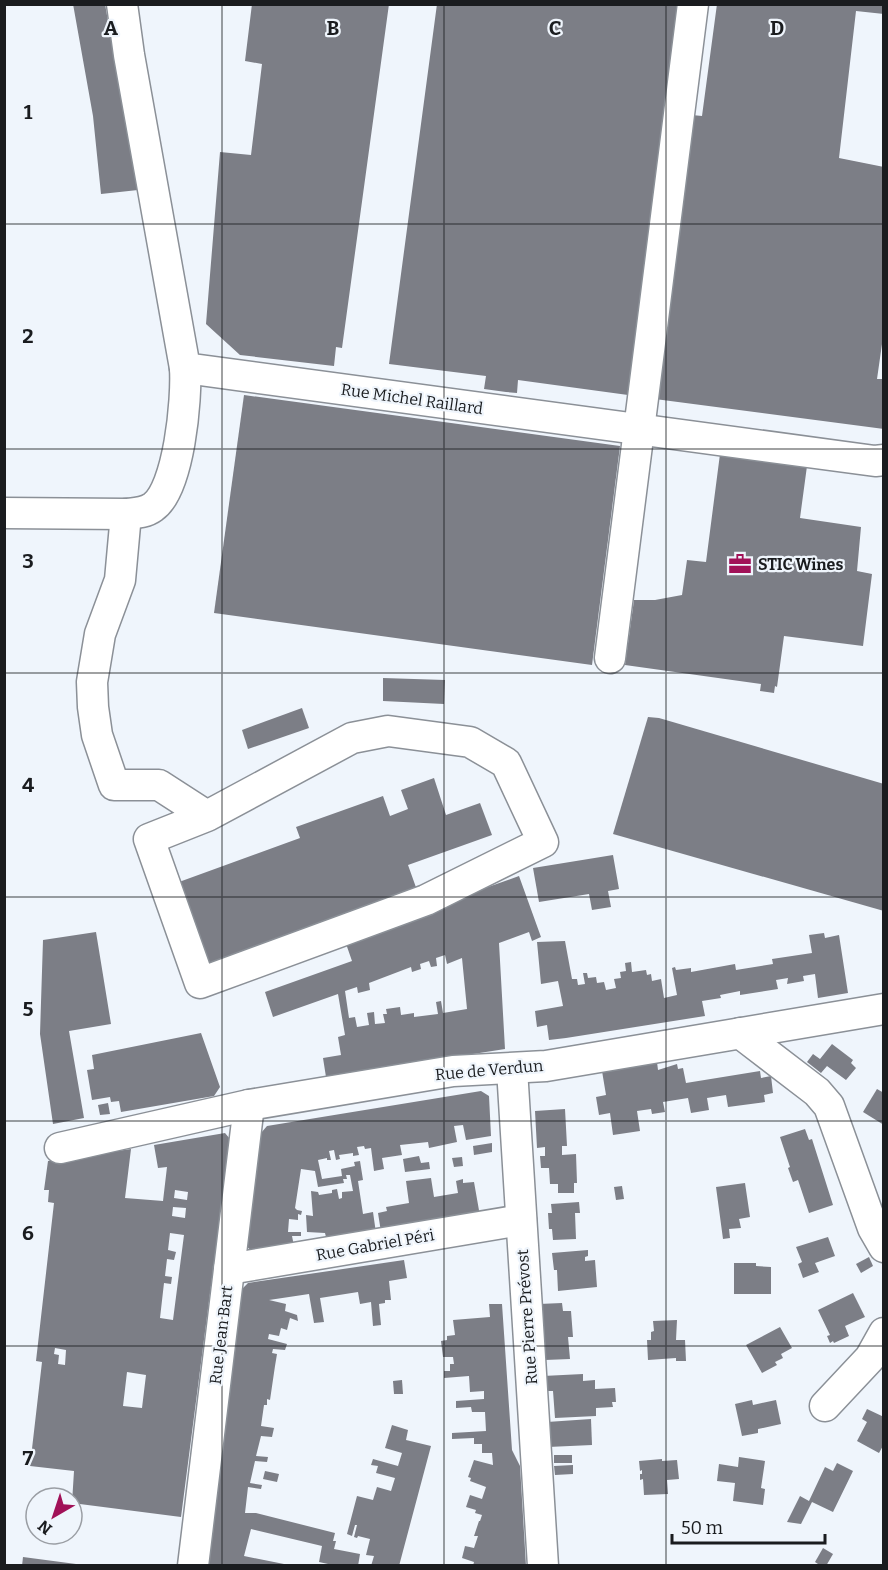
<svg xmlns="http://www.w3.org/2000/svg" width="888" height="1570" font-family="Bitter,serif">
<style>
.building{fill:#7c7e86;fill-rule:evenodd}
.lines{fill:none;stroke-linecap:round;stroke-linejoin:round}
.minor-casing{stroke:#8b9097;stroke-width:33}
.minor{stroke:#fff;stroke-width:30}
.grid{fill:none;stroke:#1a1c1f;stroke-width:1.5;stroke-opacity:0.55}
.labels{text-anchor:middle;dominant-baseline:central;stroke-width:4.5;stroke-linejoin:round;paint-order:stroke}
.street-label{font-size:16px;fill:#1a1c1f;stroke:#eff5fc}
.poi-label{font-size:16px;font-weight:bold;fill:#1a1c1f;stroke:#eff5fc;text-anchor:start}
.grid-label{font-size:20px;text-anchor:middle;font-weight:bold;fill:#1a1c1f;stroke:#eff5fc;stroke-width:4.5;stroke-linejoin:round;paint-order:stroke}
</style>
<rect width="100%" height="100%" fill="#eff5fc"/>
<g class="building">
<path d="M73 4H105L138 190 101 194 93 116Z"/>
<path d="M252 4H389L342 348 336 347 334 366 240 355 206 324 220 152 251 155 262 64 245 61Z"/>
<path d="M437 4H679L628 395 518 380 517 393 506 392 484 389 486 376 389 364Z"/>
<path d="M717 4H884V14L856 11 839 158 884 167V330L877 379H884V429L655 399 692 115 702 116Z"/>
<path d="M244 395 620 446 592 665 214 613Z"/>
<path d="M720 454 807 466 800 518 861 527 857 571 872 574 863 646 784 636 777 687 775 686 774 693 760 691 761 684 625 665 634 600H655L682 595 687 560 706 562Z"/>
<path d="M383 678 445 680 444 704 383 701Z"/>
<path d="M302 708 309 728 248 749 242 730Z"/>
<path d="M648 717 659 718 884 784V911L613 834Z"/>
<path d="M434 778 446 815 480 803 492 835 408 865 418 893 208 967 179 882 300 838 296 827 383 796 390 816 408 809 401 790Z"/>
<path d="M613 855 619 889 608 891 611 907 592 910 589 894 539 902 533 868Z"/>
<path d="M519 876 541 937 532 941 529 932 499 943 505 1049 326 1077 323 1058 341 1055 338 1037 345 1035 338 994 273 1017 265 992 352 961 344 938ZM445 955 447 964 462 958 467 1009 443 1013 441 1001 436 1002 438 1014 414 1017V1013L401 1015 400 1007 386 1009 387 1014H383L385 1023 375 1024 374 1012 367 1013 369 1025 357 1027 355 1017 349 1018 345 991 357 987 358 993 370 990 369 983 411 967 412 972 421 969 420 964 429 961 431 967 437 966 436 958Z"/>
<path d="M96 932 111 1024 69 1031 84 1118 53 1124 40 1034 43 940Z"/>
<path d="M824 933 825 938 839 935 848 993 818 998 815 974 803 976 804 981 787 984 788 978 776 980 778 989 740 995V991L720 995 721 998 702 1001 705 1016 566 1038 549 1040 547 1025 537 1027 535 1011 563 1006 558 981 541 984 537 942 565 941 572 979H577L578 985 585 984 583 973H587L588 978 596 977 597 983 604 982 606 990 616 988 614 979 621 978 620 972 626 971 625 963 631 962 632 972 646 970 647 975 651 974 652 981 661 979 664 998 677 995 672 968 675 967 676 970 691 968V972L735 964 736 970 773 964 772 959 812 953 809 935Z"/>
<path d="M201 1033 220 1087 214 1096 121 1112 119 1101 111 1102 110 1097 92 1100 87 1070 94 1069 92 1055Z"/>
<path d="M832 1044 853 1060 851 1063 856 1068 846 1080 827 1066 821 1073 807 1062 813 1054 820 1059Z"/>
<path d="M657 1062 658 1070 677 1064 678 1069 683 1068 686 1083 760 1071 761 1078 771 1076 773 1093 764 1095 765 1102 728 1107 726 1095 707 1098 709 1110 691 1113 688 1098 663 1102 665 1112 652 1114 651 1109 637 1111 640 1131 613 1135 610 1113 599 1115 596 1097 606 1095 602 1071Z"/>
<path d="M877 1089 884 1093V1125L863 1112Z"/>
<path d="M481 1091 489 1096 491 1136 466 1140 463 1125 454 1126 457 1142 429 1148 428 1142 400 1145 402 1155 382 1158 384 1169 374 1171 371 1148 365 1149 364 1146 357 1147 359 1155 353 1156V1153L339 1155 340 1159 336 1160 334 1150 329 1151 331 1160H327V1158L318 1160 322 1179 342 1176 341 1169 355 1166 354 1162 360 1161 363 1180 358 1181 363 1214 373 1212 376 1233 327 1241 325 1233 307 1232 306 1215 313 1216 311 1191 318 1192 319 1195 332 1193V1190L337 1189 339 1199 342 1198V1192L353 1191 350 1175H346L347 1179H343L344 1183 318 1187 315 1171 301 1169 295 1208 297 1210 302 1211 301 1215 298 1214V1220L289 1219 288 1232H301V1236H292L294 1246 254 1253 246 1246 261 1133 267 1126Z"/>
<path d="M108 1103 110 1114 100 1115 98 1105Z"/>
<path d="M565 1109 567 1146H562V1155L576 1154 577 1183H574V1193H558V1184H550L549 1168H541L540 1156H545V1147L537 1148 535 1111Z"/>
<path d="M805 1129 809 1140 812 1139 833 1205 809 1213 798 1180 793 1182 788 1168 790 1167 780 1137Z"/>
<path d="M225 1133 230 1139 181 1517 72 1503 74 1471 30 1466 42 1362 36 1361 54 1203 48 1202 49 1190H44L48 1161 131 1149 125 1198 163 1201 167 1167 158 1168 154 1145ZM175 1190 188 1192 187 1200 174 1198ZM173 1207 186 1208 185 1218 172 1216ZM170 1233 184 1235 173 1320 160 1318 164 1283 171 1284 172 1277 165 1276 167 1259 174 1260 176 1252 168 1250ZM55 1348 66 1350 65 1365 58 1364 59 1355 54 1354ZM127 1372 146 1375 142 1408 123 1406Z"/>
<path d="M492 1143V1152L474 1155 473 1146Z"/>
<path d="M419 1156 421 1163 429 1162 430 1169 405 1172 403 1159Z"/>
<path d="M462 1157 463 1166 454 1167 452 1158Z"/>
<path d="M431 1178 434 1197 458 1193 456 1181 463 1179V1183L474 1182 480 1216 381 1232 378 1213 387 1211 386 1207 409 1203 406 1181Z"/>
<path d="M745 1183 750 1217 739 1219 741 1228 729 1229 730 1238 723 1239 716 1187Z"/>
<path d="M622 1186 624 1199 616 1200 614 1187Z"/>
<path d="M579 1202 580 1213H575L576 1239 553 1240 552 1229H549L548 1213H552L551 1204Z"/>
<path d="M828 1237 835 1256 815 1263 819 1272 803 1278 798 1264 802 1262 796 1247Z"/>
<path d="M588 1250V1256L585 1257V1261L595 1260 597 1287 558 1291 557 1270H554L552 1253Z"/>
<path d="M869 1257 873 1266 861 1273 856 1264Z"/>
<path d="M404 1260 407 1278 389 1281 391 1300H385V1303L379 1304 381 1325 373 1326 371 1302 360 1304 358 1292 320 1298 324 1322 314 1323 309 1294 269 1300 286 1304 285 1311 297 1315 298 1321 290 1318 287 1330 281 1328 279 1336 269 1334 268 1339 287 1344 285 1350 273 1349 272 1353 277 1354 275 1366 270 1400 267 1399V1405H264L261 1426 274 1428 272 1437 261 1436 256 1456 268 1457 267 1462 255 1461 250 1483 262 1485 261 1489 248 1487 245 1513H256L335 1533 333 1541H336L334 1549 360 1554 358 1566H337L319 1562 322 1546 251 1529 244 1556 294 1566H205L241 1290 248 1283Z"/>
<path d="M734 1263H756V1266L771 1267V1294H734Z"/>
<path d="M853 1293 865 1317 845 1326 849 1336 834 1343 833 1341 830 1343 827 1336 830 1335 818 1310Z"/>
<path d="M562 1303 563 1311H571L573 1337H568L570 1359 545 1360 539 1304Z"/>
<path d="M489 1304H502L512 1450 520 1466 526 1566H473L474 1562 462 1558 465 1546 474 1548 478 1536H474L479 1521H480L482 1515 475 1513 476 1510 466 1507 470 1495 482 1499 486 1487 470 1481 471 1478 468 1477 474 1460 493 1465 492 1453H482V1444H474V1438L452 1439V1433L486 1431 485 1412H472L471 1407 456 1408V1401L484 1399V1391L470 1392 469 1376 444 1378V1371H450V1364H454L453 1357H443L441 1341 447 1340V1336L455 1335 453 1320 490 1317Z"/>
<path d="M677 1320 676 1340H685L686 1361H676V1358L648 1360 647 1340H651V1332L654 1331 653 1321Z"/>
<path d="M780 1327 792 1348 781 1354 783 1358 775 1362 777 1365 762 1373 746 1345Z"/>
<path d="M583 1374V1381L595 1380V1389L615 1388 616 1402H612L613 1407 596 1408V1416L555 1418 553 1391H545L543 1376Z"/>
<path d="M402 1380 403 1394H394L393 1381Z"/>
<path d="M752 1400 753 1405 776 1400 781 1424 758 1429V1433L742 1436 735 1404Z"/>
<path d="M867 1409 884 1417V1444L879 1453 857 1441 867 1422 862 1419Z"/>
<path d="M591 1419 592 1445 548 1447 547 1422Z"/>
<path d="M392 1425 408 1430 406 1440 431 1446 399 1566H371L374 1556 366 1555 370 1539 358 1536 357 1538 354 1537 357 1525H355L352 1536 347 1534 357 1496 373 1500 377 1487 391 1491 395 1478 376 1473 378 1466 371 1465 373 1459 398 1466 402 1453 385 1448Z"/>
<rect x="554" y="1455" width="18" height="8"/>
<path d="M739 1457 765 1461 761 1488 765 1489 763 1505 733 1501 735 1483 717 1481 719 1464 738 1467Z"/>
<path d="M662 1459V1461L677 1460 679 1479 667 1480 668 1494 644 1495 643 1479 640 1480V1474H642V1470L640 1471 639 1461Z"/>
<path d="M837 1463 853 1471 833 1512 812 1502 801 1524 787 1522 800 1496 809 1501 825 1467 833 1471Z"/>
<path d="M573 1465V1474L555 1475 554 1466Z"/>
<path d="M265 1471 279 1474 277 1482 263 1479Z"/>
<path d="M823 1548 833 1554 826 1566H821L815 1562Z"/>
<path d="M23 1557 76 1564V1566H22Z"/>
</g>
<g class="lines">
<g class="minor-casing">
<g id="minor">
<path d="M122 4 129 55 185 368 875 461 884 460"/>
<path d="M4 513 126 514C135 513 145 513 153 507 179 489 187 399 185 368"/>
<path d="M126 514 120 580 100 634 92 682 93 707 97 735 114 785H159L207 816 352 738 388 731 470 742 506 763 543 842 426 900 200 983 149 839 207 816"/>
<path d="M610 658 693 4"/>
<path d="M740 1033 817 1092 829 1106 873 1228 884 1247"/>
<path d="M512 1069 543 1566"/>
<path d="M60 1148 249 1105 453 1071 546 1066 884 1009"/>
<path d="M229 1269 521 1220"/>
<path d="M825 1406 870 1358 884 1333"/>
<path d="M193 1566 249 1105"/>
</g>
</g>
<use href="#minor" class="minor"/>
</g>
<path class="grid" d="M222 4V1566M444 4V1566M666 4V1566M4 224H884M4 449H884M4 673H884M4 897H884M4 1121H884M4 1346H884"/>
<defs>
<g id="office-bare" transform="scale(1.8)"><path d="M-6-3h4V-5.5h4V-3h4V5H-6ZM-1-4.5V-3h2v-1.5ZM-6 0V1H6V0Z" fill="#a11158" stroke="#eff5fc" stroke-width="2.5" paint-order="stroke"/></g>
</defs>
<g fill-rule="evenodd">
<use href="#office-bare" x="740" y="564"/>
</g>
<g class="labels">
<g class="street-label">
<text transform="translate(412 399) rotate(8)">Rue Michel Raillard</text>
<text transform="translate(489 1070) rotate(-5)">Rue de Verdun</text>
<text transform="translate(375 1245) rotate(-10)">Rue Gabriel Péri</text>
<text transform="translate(527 1317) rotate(-94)">Rue Pierre Prévost</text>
<text transform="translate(221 1335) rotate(-83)">Rue Jean Bart</text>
</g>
<g class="poi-label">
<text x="758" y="564">STIC Wines</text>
</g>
</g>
<g class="grid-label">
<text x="111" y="35">A</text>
<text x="333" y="35">B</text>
<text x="555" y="35">C</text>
<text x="777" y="35">D</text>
<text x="28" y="119">1</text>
<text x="28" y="343">2</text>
<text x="28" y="568">3</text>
<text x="28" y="792">4</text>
<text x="28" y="1016">5</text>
<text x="28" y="1240">6</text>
<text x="28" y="1465">7</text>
</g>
<rect width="888" height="1570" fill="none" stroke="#1a1c1f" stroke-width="12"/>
<g transform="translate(54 1516) rotate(219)"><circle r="28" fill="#eff5fc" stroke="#9a9ea4" stroke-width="1.5"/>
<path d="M0-4.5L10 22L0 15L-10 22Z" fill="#a11158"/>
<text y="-9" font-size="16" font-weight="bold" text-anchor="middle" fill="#1a1c1f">N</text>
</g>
<path d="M672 1534v9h153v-9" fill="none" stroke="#1a1c1f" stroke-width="3"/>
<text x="681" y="1534" font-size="18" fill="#1a1c1f" stroke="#eff5fc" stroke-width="4.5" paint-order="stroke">50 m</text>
</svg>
